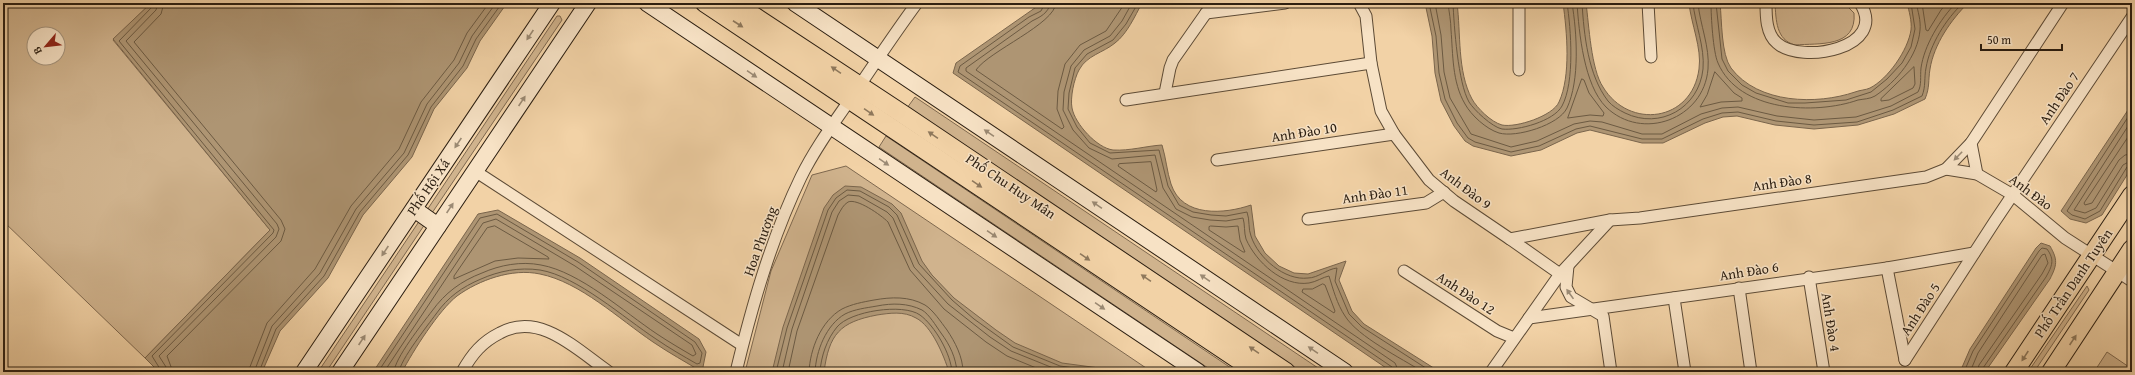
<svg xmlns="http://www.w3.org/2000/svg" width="2135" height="375" font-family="'Gentium Book Plus',serif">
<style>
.green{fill:#d0b38d;stroke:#7e684f;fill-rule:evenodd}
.water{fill:#ae9573;stroke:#7a654c}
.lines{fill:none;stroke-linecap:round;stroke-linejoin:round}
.shore{stroke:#6c5a42;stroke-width:1}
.minor-casing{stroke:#5d4b36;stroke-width:13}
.secondary-casing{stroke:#2b1e11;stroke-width:18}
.primary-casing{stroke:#2b1e11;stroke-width:20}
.minor{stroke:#f7e2c5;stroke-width:11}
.secondary{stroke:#f7e2c5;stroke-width:16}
.primary{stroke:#f2d2a6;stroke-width:18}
.oneway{fill:#8e785c}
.oneway2{fill:#9b8a74}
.labels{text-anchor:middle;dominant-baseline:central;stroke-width:3;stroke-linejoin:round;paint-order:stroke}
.street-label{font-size:14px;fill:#2b1e11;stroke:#f7e2c5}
</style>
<rect width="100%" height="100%" fill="#f2d2a6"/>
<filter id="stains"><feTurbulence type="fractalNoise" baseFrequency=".005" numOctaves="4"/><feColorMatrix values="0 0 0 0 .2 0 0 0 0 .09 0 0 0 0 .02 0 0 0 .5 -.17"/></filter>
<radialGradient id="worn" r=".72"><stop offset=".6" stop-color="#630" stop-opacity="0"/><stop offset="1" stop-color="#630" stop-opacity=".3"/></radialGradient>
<g class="green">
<path d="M3 3H151L113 40 270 230 145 358 3 221ZM34 34H58V58H34Z"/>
<path d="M1775 3H1844L1854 13C1857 48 1819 43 1795 45 1776 40 1776 20 1775 3Z"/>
<path d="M557 16H560L562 20 432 213 427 210Z"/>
<path d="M915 97 1324 372H1301L907 108Z"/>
<path d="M886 136 1237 372H1214L879 147Z"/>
<path d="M846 166 1152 372H745L771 271 812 175Z"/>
<path d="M420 220 425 224 326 372H318Z"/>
<path d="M2087 286 2089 290 2034 372H2028Z"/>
<path d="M2107 352 2132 369 2131 372H2094Z"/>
</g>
<g class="water">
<path d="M151 3H507L480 41 467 68 434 109 412 157 363 215 328 278 280 331 262 372H159L145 358 270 230 113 39Z"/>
<path d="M1042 3H1142C1135 16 1127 34 1115 43 1103 53 1087 55 1079 70 1074 79 1070 98 1072 108 1075 124 1097 148 1113 150 1130 151 1146 146 1162 145 1166 158 1167 172 1171 184 1182 218 1225 214 1251 205L1255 236 1265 253 1279 266 1294 273 1308 274 1346 261 1339 280 1352 311 1364 324 1440 372H1392L953 73 956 63Z"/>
<path d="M1425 3H1457C1461 33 1457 71 1472 99 1477 108 1491 122 1502 125 1516 128 1553 116 1559 102 1571 76 1567 32 1563 3H1586C1589 25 1591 69 1603 87 1629 130 1692 122 1699 69 1702 48 1691 24 1689 3H1720C1722 21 1721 54 1731 68 1758 104 1817 105 1855 92 1860 90 1866 90 1870 88 1888 79 1908 50 1911 30 1912 21 1909 11 1907 3H1968C1951 20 1934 44 1930 69 1928 81 1930 87 1925 99L1894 114 1858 125 1814 129 1775 125 1737 116 1723 117 1705 123 1663 143H1642L1590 130 1577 133 1541 150 1511 156 1473 146 1465 141 1454 126 1441 101 1435 73 1432 36Z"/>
<path d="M2132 104V167L2102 215 2086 223 2070 219 2061 211Z"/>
<path d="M845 186 861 187 892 204 901 213 922 261 932 275 954 298 996 330 1015 343 1062 363 1129 372H949C944 356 932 326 916 318 904 311 890 313 877 315 840 322 829 334 824 372H772L783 327 824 208 833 195Z"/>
<path d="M498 210 580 258 699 339 706 352 702 372C686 362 669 353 653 342 619 319 580 282 540 274 512 268 479 280 457 296 439 310 413 351 402 372H373L478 214Z"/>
<path d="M2041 243 2050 246C2058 260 2057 265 2050 279L1985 372H1960L1970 349 2036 248Z"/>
</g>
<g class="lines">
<g class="shore">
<path d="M153 3 152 7 119 41 274 230 273 233 152 356 162 372"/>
<path d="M158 3 156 10 126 41 277 224 279 229 276 237 159 356 166 367 167 372"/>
<path d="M164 3 161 14 134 42 281 220 285 229 281 241 167 356 173 372"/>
<path d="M1045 3 1041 11 1029 17 960 66 958 72 1392 367 1394 372"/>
<path d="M1050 3C1049 13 1040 17 1032 21L966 68V71L1395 363 1399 372"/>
<path d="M1056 3C1055 24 989 51 976 70L1062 129 1064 127 1057 109 1058 91 1065 64 1080 45 1106 31 1125 3"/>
<path d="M1132 3 1122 21 1110 36 1084 50 1071 66 1064 92 1063 110 1073 130 1089 148 1112 159 1155 155 1163 188 1176 209 1192 217 1210 220 1226 221 1243 218C1245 224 1244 233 1246 239 1256 262 1283 287 1309 283 1316 282 1323 277 1329 276 1333 289 1337 304 1345 316 1358 337 1401 358 1423 372"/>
<path d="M1138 3 1126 24 1113 40 1087 54 1075 68 1069 93 1068 109 1077 127 1090 143 1110 153 1159 150 1168 186 1179 205 1193 212 1211 215 1226 216 1247 212C1250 220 1248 229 1251 236 1258 258 1285 281 1308 278 1318 278 1327 269 1337 268L1335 281 1349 314 1362 327 1432 372"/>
<path d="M1429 3 1436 36 1439 73 1445 99 1457 123 1468 138 1475 142 1511 152 1539 146 1576 129 1590 126 1642 139H1662L1703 119 1722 113 1738 112 1776 121 1814 125 1857 122 1893 110 1922 96C1926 86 1924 78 1926 68 1930 44 1946 19 1963 3"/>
<path d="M1435 3 1441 35 1444 72 1450 98 1471 134 1511 147 1537 141 1574 124 1590 121 1602 122 1642 134H1662L1701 114 1722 108 1738 107 1777 116 1814 120 1856 117 1891 106 1918 92C1922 84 1920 77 1921 68 1924 46 1940 19 1956 3"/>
<path d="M1448 3C1449 12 1451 21 1451 30 1453 54 1452 82 1465 104 1471 115 1486 129 1499 133 1516 138 1559 125 1567 108 1580 80 1577 33 1572 3"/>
<path d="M1453 3C1454 26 1458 83 1469 102 1474 110 1492 127 1502 129 1518 131 1554 121 1562 106 1575 82 1571 29 1567 3"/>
<path d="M1577 3C1579 33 1584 85 1606 107 1642 142 1704 119 1708 69 1710 47 1700 25 1698 3"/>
<path d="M1582 3C1584 35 1588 75 1608 101 1612 106 1619 110 1625 113 1660 130 1699 108 1703 69 1705 47 1695 24 1693 3"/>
<path d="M1711 3C1711 16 1713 52 1718 63 1739 112 1815 115 1858 100 1863 99 1870 99 1875 96 1896 82 1918 56 1920 30 1921 21 1918 11 1916 3"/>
<path d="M1716 3 1722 59 1728 71 1742 85 1756 93 1788 103H1805L1846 100 1871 92 1887 79 1902 63 1911 47 1915 29 1911 3"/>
<path d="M1922 3 1926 30 1928 31 1941 10 1947 3"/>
<path d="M1914 67 1915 84 1913 88 1889 100 1881 101V99Z"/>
<path d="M1715 72 1734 93 1742 98V101L1721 102 1700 107 1707 95Z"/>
<path d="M1582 79 1584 80 1589 93 1604 113 1603 116 1590 115 1568 118Z"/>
<path d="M2132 111 2067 211 2072 215 2085 219 2100 211 2127 167 2132 165"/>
<path d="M2132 120 2074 210 2085 213 2096 208 2123 165 2132 160"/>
<path d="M2132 131 2084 203 2085 205 2092 203 2119 160 2125 155 2132 154"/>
<path d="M1151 162 1157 190 1156 192 1118 166 1119 164Z"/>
<path d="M495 226 548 257 549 259 518 258 495 261 454 279V276L487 228Z"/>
<path d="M1211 226 1226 227 1238 226 1240 240 1245 252H1243L1209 230V227Z"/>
<path d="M1323 284 1325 285 1335 311 1334 313 1302 292 1303 289H1312Z"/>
<path d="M248 372 267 323 315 269 351 206 399 149 421 102 454 60 467 33 489 3"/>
<path d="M254 372 272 326 320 273 356 209 404 153 427 104 459 63 472 36 496 3"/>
<path d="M259 372 276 329 324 276 360 212 408 155 431 107 463 66 476 39 502 3"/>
<path d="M378 372 480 218 497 214 578 262 695 342 702 353 700 363 697 364C683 356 669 348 656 339 624 318 577 276 540 270 519 267 499 271 481 279 462 287 448 297 436 314 428 325 400 360 399 372"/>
<path d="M384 372 483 223 496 219 575 266 692 345 696 354 693 356C681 349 669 342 657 334 624 312 580 272 541 265 521 261 500 265 482 273 461 281 445 293 432 311 423 323 394 359 394 372"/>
<path d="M776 372 787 328 828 210 836 198 847 190 860 191 889 207 897 215 919 264 952 300 974 319 1013 347 1060 366 1103 372"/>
<path d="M782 372 792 329 832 212 839 201 848 195 859 196 887 212 893 218 914 267 948 304 990 337 1011 351 1063 372"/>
<path d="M788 372 797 331 838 215C841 210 843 205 848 202 857 198 881 215 888 222L910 270 944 309 986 342 1007 356 1046 372"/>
<path d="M809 372C810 349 821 321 842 309 852 304 863 302 874 300 891 297 909 296 925 305 933 310 941 322 947 330 955 342 963 357 963 372"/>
<path d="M815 372C816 351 826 325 845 314 855 309 866 308 877 306 892 303 908 303 922 310 929 314 936 326 941 333 950 345 956 358 957 372"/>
<path d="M820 372C821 356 827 339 837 327 850 311 903 303 920 315 935 326 951 354 952 372"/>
<path d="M1964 372 1973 351 2039 251 2042 248 2047 249C2055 260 2052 266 2046 277L1983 368 1982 372"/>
<path d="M1970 372 1978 353 2042 255 2045 254 2048 263 2042 274 1979 365 1977 372"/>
</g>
<g class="minor-casing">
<g id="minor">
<path d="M1359 3 1366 16 1371 63 1381 111 1394 134 1429 180 1454 201 1510 239 1610 220 1640 218 1926 177 1946 169 1971 143 2063 3"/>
<path d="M1519 3V70"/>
<path d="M1648 3 1651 57"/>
<path d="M1766 3C1766 16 1766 34 1777 43 1801 65 1889 48 1860 3"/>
<path d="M1206 13 1285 3"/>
<path d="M1165 93 1170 68 1173 60 1206 13 1215 3"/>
<path d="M1126 100 1371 63"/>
<path d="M1971 143 1977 174"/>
<path d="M1217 160 1394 134"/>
<path d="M1946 169 1977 174 2013 195 2065 238 2132 281"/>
<path d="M475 171 742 345"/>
<path d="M1308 219 1426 203 1444 192"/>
<path d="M1510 239 1560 274"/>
<path d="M1568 266 1566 287 1571 297 1603 316 1611 372"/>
<path d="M1887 268 1905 360"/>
<path d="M1404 271 1497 331 1514 338"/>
<path d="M1809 277 1824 372"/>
<path d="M1739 288 1751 372"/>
<path d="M1674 298 1685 372"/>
<path d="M1529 318 1887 268 1974 253"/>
<path d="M1905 360 1995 221 2132 17"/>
<path d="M462 372C472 354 482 342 500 333 540 311 577 350 609 372"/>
<path d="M736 372C752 306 771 239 801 177 817 144 840 115 860 85 879 57 897 30 917 3"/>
<path d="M1491 372 1560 274 1610 220"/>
</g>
</g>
<g class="secondary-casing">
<g id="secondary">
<path d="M647 3 1198 372"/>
<path d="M795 3 1345 372"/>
<path d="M414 209 438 226"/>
<path d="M304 372 552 3"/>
<path d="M340 372 588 3"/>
</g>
</g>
<g class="primary-casing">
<g id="primary">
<path d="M705 3 1257 372"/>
<path d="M734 3 904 115 1286 372"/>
<path d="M2014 372 2132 195"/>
<path d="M2051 372 2132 249"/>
</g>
</g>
<use href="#minor" class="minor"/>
<use href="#secondary" class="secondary"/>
<use href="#primary" class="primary"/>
</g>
<defs><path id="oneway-solid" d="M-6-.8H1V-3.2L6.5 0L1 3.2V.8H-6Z"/></defs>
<g class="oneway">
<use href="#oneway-solid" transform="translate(738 24) rotate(33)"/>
<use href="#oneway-solid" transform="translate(836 70) rotate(-146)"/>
<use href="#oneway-solid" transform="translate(869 112) rotate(34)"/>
<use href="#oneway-solid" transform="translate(933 135) rotate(-146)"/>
<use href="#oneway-solid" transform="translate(977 184) rotate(34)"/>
<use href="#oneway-solid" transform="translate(1085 257) rotate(34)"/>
<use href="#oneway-solid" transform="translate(1146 278) rotate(-146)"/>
<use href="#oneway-solid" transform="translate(2073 340) rotate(-56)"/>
<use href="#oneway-solid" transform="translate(1254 350) rotate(-146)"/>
<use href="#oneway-solid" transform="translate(2025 356) rotate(123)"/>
</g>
<g class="oneway2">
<use href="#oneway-solid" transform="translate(530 35) rotate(124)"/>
<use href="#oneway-solid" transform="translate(752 74) rotate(34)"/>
<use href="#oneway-solid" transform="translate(522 101) rotate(-56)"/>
<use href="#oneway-solid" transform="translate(989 133) rotate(-146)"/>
<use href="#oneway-solid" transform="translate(458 143) rotate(124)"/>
<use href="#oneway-solid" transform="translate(1958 156) rotate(134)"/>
<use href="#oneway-solid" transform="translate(884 162) rotate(34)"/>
<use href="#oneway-solid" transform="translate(1097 205) rotate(-146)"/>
<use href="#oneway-solid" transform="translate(450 208) rotate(-56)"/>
<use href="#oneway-solid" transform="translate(992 234) rotate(34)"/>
<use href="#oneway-solid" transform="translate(385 251) rotate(124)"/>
<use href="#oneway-solid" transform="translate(1205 278) rotate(-146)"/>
<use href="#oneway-solid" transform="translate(1570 294) rotate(-125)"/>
<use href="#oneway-solid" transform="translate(1100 306) rotate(34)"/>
<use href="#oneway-solid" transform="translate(362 340) rotate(-56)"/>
<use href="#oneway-solid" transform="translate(1313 350) rotate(-146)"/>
</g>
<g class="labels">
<g class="street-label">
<text transform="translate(2059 98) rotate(-56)">Anh Đào 7</text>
<text transform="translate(1304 132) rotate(-9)">Anh Đào 10</text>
<text transform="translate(1782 182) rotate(-8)">Anh Đào 8</text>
<text transform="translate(1011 186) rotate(34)">Phố Chu Huy Mân</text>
<text transform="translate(428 187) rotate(-56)">Phố Hội Xá</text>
<text transform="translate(1466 188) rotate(37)">Anh Đào 9</text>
<text transform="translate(2031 192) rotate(37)">Anh Đào</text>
<text transform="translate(1375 194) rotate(-8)">Anh Đào 11</text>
<text transform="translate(760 241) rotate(-70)">Hoa Phượng</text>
<text transform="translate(1749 271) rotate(-9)">Anh Đào 6</text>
<text transform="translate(2073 283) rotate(-56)">Phố Trần Danh Tuyên</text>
<text transform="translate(1466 293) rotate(33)">Anh Đào 12</text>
<text transform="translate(1920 309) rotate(-57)">Anh Đào 5</text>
<text transform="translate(1831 322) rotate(81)">Anh Đào 4</text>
</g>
</g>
<rect width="2135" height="375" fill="none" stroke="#f2d2a6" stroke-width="16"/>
<rect x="4" y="4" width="2127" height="367" fill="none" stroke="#2b1e11" stroke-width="2"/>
<rect x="8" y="8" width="2119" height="359" fill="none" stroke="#2b1e11"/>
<g transform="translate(46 46) rotate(242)"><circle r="19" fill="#f7e2c5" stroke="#a5947d"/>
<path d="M0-3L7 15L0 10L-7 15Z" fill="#8f2418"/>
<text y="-6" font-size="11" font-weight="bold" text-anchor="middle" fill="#2b1e11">B</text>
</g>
<path d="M1981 44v6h81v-6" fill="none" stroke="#2b1e11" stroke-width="2"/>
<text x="1987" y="44" font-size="12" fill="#2b1e11" stroke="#f7e2c5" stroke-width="3" paint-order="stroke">50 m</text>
<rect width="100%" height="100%" filter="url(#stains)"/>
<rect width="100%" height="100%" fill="url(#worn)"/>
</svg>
